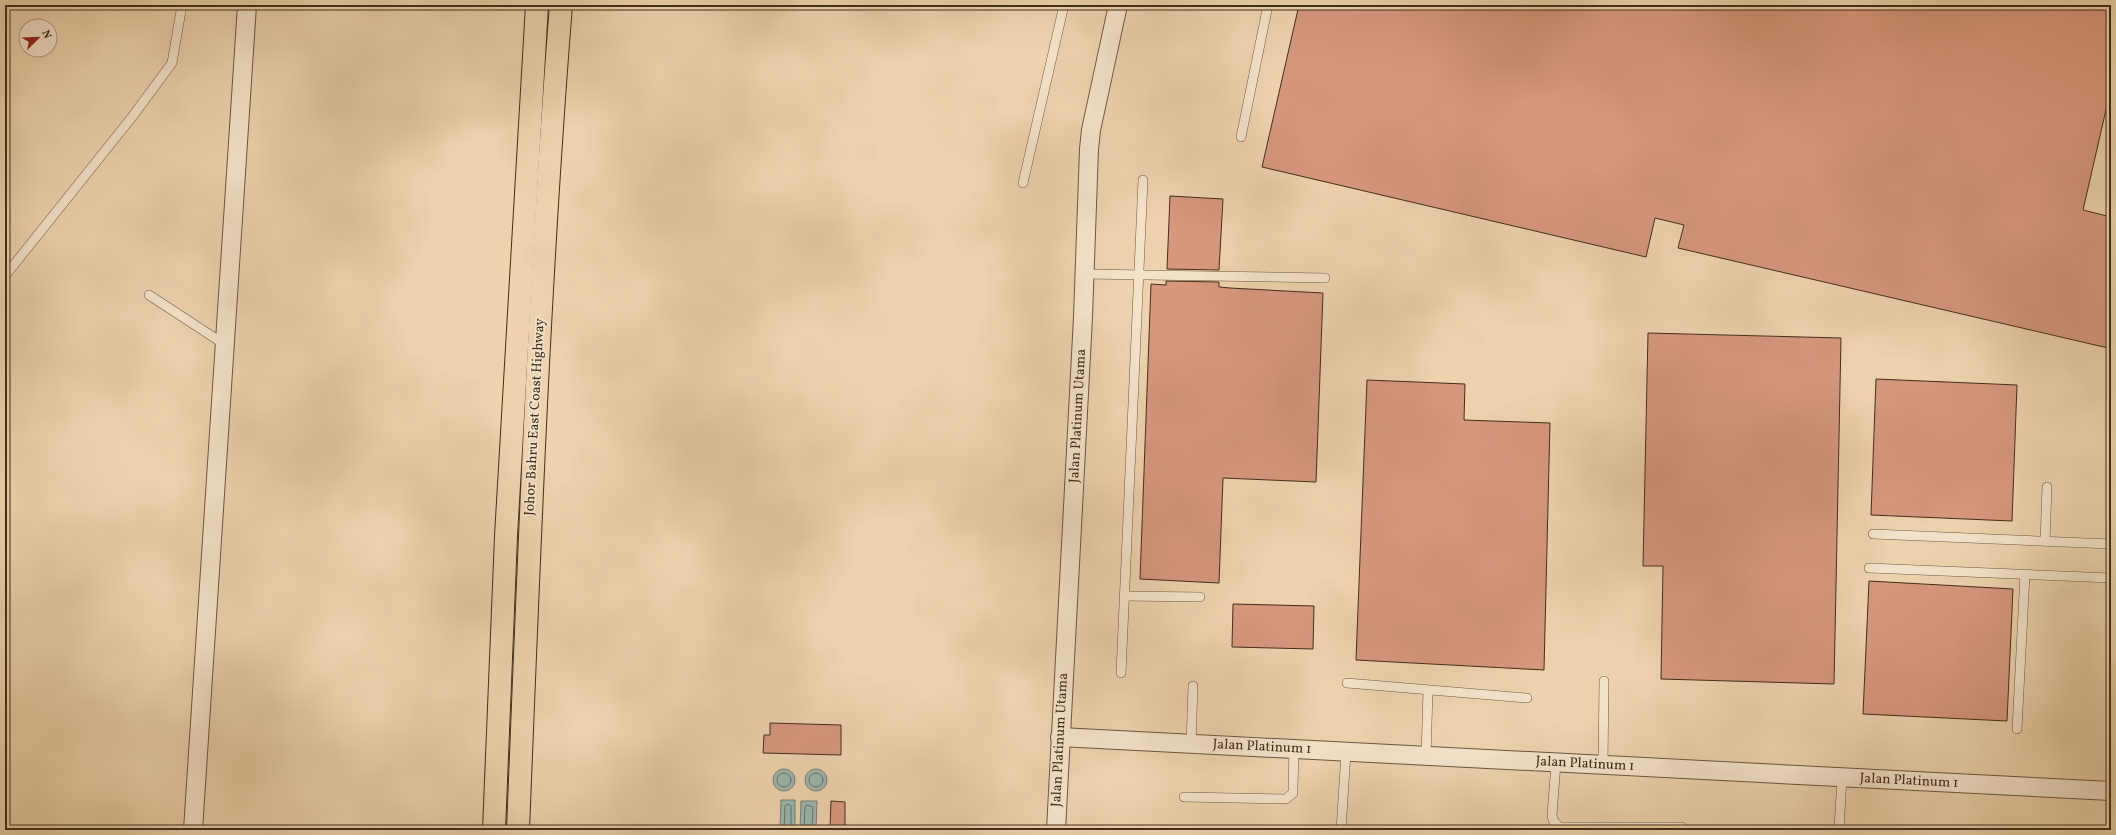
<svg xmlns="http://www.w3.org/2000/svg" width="2116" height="835" font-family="Vollkorn,serif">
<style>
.water{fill:#9ab6af;stroke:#778073}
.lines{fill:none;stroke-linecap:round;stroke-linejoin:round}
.shore{stroke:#6e7264;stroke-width:1}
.building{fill:#d6977d;stroke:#422e1a}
.lane-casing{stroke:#6d573f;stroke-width:10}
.street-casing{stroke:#6d573f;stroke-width:20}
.highway-casing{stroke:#422e1a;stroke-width:24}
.lane{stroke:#f3e2ca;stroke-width:9}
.street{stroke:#f3e2ca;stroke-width:18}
.highway{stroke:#edd2ad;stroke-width:22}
.labels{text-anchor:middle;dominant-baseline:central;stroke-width:3.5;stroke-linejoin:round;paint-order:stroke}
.street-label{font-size:14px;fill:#422e1a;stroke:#f3e2ca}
</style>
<rect width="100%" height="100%" fill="#edd2ad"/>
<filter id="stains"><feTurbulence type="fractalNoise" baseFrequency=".005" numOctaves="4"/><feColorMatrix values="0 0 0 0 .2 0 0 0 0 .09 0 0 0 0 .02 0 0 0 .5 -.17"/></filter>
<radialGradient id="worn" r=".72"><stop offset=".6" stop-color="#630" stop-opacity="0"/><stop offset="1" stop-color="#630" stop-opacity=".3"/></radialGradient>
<g class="water">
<circle cx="816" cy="780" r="11"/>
<circle cx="784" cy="780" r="11"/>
<path d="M781 800H795V830H780Z"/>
<path d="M801 801H817L816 830H800Z"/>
</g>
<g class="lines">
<g class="shore">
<circle cx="816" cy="780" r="7"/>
<circle cx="784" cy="780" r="7"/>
<path d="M784 830 785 806 787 804 791 806V830"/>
<path d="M804 830 805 807 807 805 813 807 812 830"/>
</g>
</g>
<g class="building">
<path d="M1299 5H2111V88L2083 210 2111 217V334L2108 348 1678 248 1684 225 1655 218 1646 257 1262 167Z"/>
<path d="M1170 196 1223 199 1219 270 1167 269Z"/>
<path d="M1166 281 1219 282V287L1230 288 1323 293 1316 482 1223 478 1219 583 1140 579 1151 284 1166 285Z"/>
<path d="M1648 333 1841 338 1834 684 1661 679 1663 566H1643Z"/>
<path d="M1876 379 2017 385 2012 521 1871 515Z"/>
<path d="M1367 380 1465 384 1464 420 1550 423 1544 670 1356 660Z"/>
<path d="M1869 581 2013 589 2007 721 1863 714Z"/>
<path d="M1233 604 1314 606 1313 649 1232 647Z"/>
<path d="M770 723 841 725V755L763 753 764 735H770Z"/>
<path d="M831 801 845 802V828L830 827Z"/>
</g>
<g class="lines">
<g class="lane-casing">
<g id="lane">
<path d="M1241 137 1268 5"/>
<path d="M1023 183 1064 5"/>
<path d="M1085 274 1325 278"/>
<path d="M5 276 132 117 172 63 182 5"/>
<path d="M149 295 224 344"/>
<path d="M1873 534 2111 544"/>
<path d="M2045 541 2047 487"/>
<path d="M1869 568 2111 578"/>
<path d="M1124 596 1200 597"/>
<path d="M1121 673 1143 180"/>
<path d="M1347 683 1527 698"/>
<path d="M2017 729 2025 574"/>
<path d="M1191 744 1193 686"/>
<path d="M1426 756 1428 691"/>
<path d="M1556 763 1552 815 1553 820 1559 827H1682L1685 830"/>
<path d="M1603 765 1604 681"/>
<path d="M1184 797 1286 799 1293 793V789L1294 749"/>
<path d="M1341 830 1346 752"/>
<path d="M1839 830 1842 777"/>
</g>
</g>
<g class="street-casing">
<g id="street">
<path d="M1060 737 2111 791"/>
<path d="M193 830 247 5"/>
<path d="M1056 830 1083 317 1089 149 1091 130 1118 5"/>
</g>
</g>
<g class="highway-casing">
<g id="highway">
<path d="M494 830 506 536 537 5"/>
<path d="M518 830C529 555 539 280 561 5"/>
</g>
</g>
<use href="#lane" class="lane"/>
<use href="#street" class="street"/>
<use href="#highway" class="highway"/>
</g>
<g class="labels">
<g class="street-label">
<text transform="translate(1078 416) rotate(-87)">Jalan Platinum Utama</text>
<text transform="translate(535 417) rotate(-87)">Johor Bahru East Coast Highway</text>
<text transform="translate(1060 740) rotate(-87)">Jalan Platinum Utama</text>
<text transform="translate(1262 747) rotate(3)">Jalan Platinum 1</text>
<text transform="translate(1585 764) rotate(3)">Jalan Platinum 1</text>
<text transform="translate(1909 781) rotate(3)">Jalan Platinum 1</text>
</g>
</g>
<rect width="2116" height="835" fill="none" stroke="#edd2ad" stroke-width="20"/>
<rect x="6" y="6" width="2104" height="823" fill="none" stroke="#422e1a" stroke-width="2"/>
<rect x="10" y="10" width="2096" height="815" fill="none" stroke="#422e1a"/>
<g transform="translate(38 38) rotate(67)"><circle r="19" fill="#f3e2ca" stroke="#ac9a84"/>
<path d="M0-3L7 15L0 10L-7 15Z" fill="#8f2418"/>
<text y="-6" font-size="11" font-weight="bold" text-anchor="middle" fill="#422e1a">N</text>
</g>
<rect width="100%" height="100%" filter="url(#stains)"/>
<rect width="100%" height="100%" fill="url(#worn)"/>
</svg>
